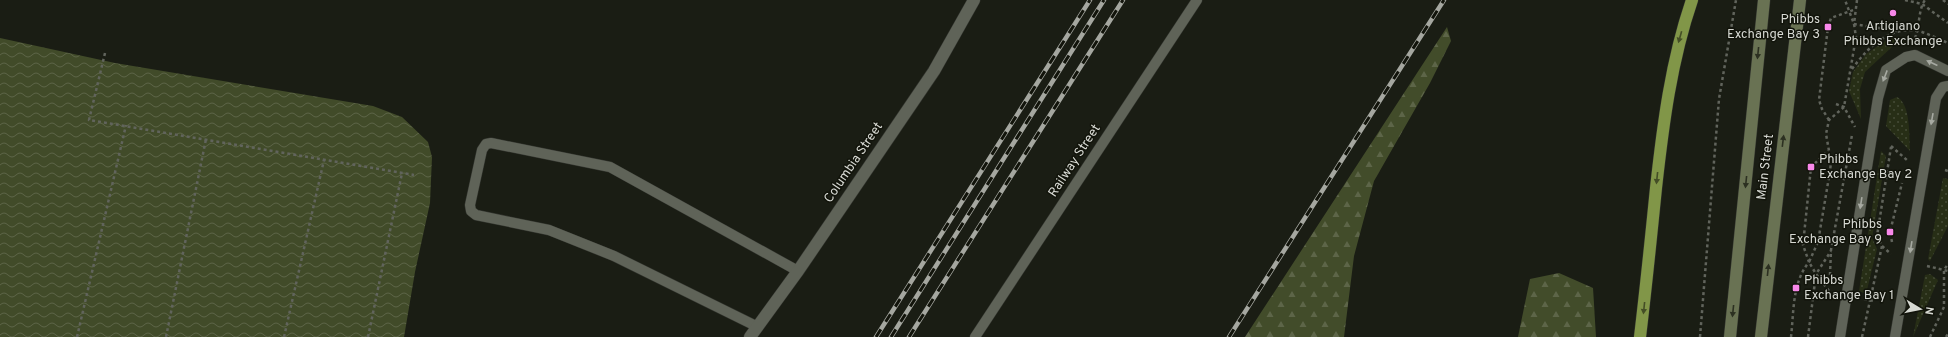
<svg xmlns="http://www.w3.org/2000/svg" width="1948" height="337" font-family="Overpass,sans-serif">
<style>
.forest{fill:url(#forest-firs)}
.park{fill:url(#park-dots)}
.water{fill:url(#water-waves)}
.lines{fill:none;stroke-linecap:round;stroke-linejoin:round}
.lane-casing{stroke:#343630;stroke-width:11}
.street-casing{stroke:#343630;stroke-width:13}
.secondary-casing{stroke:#343630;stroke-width:13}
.highway-casing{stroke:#343630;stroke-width:13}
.path{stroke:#61645c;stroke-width:2.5;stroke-dasharray:3 3;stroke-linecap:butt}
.lane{stroke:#5f6358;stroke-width:10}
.street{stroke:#5f6358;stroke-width:12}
.secondary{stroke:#697253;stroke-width:12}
.highway{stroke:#819648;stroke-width:12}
.rail-casing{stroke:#a5a7a0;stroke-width:4.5}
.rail{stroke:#12140b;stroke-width:3;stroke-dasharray:9;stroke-linecap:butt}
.oneway{fill:#444e26}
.oneway2{fill:#2c3021}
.oneway3{fill:#a7aaa2}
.poi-dot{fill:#f888ea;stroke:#12140b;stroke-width:1.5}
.labels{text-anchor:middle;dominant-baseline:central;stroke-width:3;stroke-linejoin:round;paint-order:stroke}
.poi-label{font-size:13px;fill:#d7d9d3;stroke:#12140b;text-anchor:end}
.street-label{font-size:13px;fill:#d7d9d3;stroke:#12140b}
</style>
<defs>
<pattern id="forest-firs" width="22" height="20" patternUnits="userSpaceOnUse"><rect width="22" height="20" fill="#424c2a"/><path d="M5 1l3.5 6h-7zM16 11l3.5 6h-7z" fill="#5d6548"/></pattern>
<pattern id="park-dots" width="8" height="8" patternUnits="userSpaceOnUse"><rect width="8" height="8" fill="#272e16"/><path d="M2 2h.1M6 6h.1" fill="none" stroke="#464c37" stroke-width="1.8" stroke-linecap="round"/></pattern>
<pattern id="water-waves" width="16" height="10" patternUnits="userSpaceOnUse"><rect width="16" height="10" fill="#414b29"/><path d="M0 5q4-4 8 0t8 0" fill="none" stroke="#5c6447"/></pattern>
</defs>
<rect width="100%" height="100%" fill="#1a1d14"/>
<g class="forest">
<path d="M1447 27 1451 41 1430 83 1374 181 1354 256 1344 337H1245Z"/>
<path d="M1559 273 1593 288 1596 337H1518L1530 279Z"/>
</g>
<g class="park">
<path d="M1893 36 1912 45 1893 46 1865 72 1860 89 1861 119 1849 91 1853 72 1866 54Z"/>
<path d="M1897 97C1911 104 1909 137 1910 151L1886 126 1890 100Z"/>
<path d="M1881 151 1886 156 1872 238 1877 249 1866 294 1859 291Z"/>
<path d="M1943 178 1948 179V226L1930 261 1928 259Z"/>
<path d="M1930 274 1938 280 1913 337 1925 275Z"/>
</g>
<path class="water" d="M0 38 115 63 373 106 402 117 428 142 432 157 430 203 415 272 404 337H0Z"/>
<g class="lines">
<g class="lane-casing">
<g id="lane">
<path d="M758 327 614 256 549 230 476 215 471 211 470 205 482 150 486 144 491 143 610 167 798 271"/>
<path d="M975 337 1197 0"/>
<path d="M1840 337 1878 98 1886 70 1906 57 1915 55 1948 71"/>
<path d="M1895 337 1936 98 1943 87 1948 86"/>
</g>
</g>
<g class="street-casing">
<path id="street" d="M750 337 798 271 934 71 974 0"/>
</g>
<g class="secondary-casing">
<g id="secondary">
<path d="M1730 337 1764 0"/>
<path d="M1761 337 1800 0"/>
</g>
</g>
<g class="highway-casing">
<path id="highway" d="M1640 337C1646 287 1651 238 1656 188 1663 125 1671 61 1692 0"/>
</g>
<g class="path">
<path d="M1857 0 1854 24 1897 31"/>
<path d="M1905 0 1922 4 1948 23"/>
<path d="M1943 0 1948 4"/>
<path d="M1915 38C1920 26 1918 10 1925 0"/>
<path d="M105 53 89 120 414 175"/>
<path d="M1852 69C1869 46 1891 24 1922 32 1931 35 1940 40 1948 43"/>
<path d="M1836 104 1844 107 1855 127"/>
<path d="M1829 120 1822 109 1819 100 1828 27 1831 18 1856 9"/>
<path d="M1891 146 1908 161"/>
<path d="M1945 170 1948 171"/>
<path d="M1892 242 1890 232 1902 183"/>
<path d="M1882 246 1891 254"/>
<path d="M1927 266 1948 271"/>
<path d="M1830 275 1831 250 1852 135"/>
<path d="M1829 291 1816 274 1831 251"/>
<path d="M1864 299 1874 301"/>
<path d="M77 337 126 125"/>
<path d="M166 337 206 139"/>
<path d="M284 337 324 160"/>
<path d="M368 337 402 173"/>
<path d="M1700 337 1719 99 1736 0"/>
<path d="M1791 337C1794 311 1792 283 1809 262L1803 245 1811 167 1828 151"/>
<path d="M1808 337 1816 274 1809 262 1818 242 1830 171 1831 162 1826 134 1829 120 1844 107 1856 37 1854 24 1845 0"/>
<path d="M1862 337 1882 246 1877 236 1891 147"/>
<path d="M1930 337 1944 307V270L1948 264"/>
<path d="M1946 337 1948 334"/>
</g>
<use href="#lane" class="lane"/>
<use href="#street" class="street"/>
<use href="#secondary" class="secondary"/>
<use href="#highway" class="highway"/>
<g class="rail-casing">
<g id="rail">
<path d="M876 337 1090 0"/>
<path d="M891 337 1104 0"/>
<path d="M909 337 1123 0"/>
<path d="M1229 337 1444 0"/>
</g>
</g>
<use href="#rail" class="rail"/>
</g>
<defs><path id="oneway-solid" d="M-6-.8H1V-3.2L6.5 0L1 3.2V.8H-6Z"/></defs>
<g class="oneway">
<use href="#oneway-solid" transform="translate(1680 37) rotate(106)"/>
<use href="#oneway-solid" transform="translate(1657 178) rotate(96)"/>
<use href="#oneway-solid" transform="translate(1644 308) rotate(96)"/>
</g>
<g class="oneway2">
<use href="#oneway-solid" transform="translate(1758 53) rotate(96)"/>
<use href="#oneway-solid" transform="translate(1783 141) rotate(-83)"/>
<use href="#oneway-solid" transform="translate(1746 182) rotate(96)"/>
<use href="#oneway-solid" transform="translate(1768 270) rotate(-84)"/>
<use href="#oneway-solid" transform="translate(1733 311) rotate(96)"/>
</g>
<g class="oneway3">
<use href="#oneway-solid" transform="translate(1932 63) rotate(-155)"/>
<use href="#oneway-solid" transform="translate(1885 76) rotate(111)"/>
<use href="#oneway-solid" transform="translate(1932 119) rotate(100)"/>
<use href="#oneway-solid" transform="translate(1861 203) rotate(99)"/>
<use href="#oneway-solid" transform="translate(1911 247) rotate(99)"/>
</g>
<g class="poi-dot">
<circle cx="1893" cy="13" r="4"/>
<rect x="1824" y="23" width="8" height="8" rx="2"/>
<rect x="1807" y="163" width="8" height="8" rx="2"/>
<rect x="1886" y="228" width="8" height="8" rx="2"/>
<rect x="1792" y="284" width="8" height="8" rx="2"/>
</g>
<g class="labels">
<g class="poi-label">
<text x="1820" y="20">Phibbs<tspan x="1820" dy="15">Exchange Bay 3</tspan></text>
<text x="1893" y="27" text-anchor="middle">Artigiano<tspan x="1893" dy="15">Phibbs Exchange</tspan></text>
<text x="1819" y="160" text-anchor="start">Phibbs<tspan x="1819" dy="15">Exchange Bay 2</tspan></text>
<text x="1882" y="225">Phibbs<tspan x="1882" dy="15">Exchange Bay 9</tspan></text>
<text x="1804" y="281" text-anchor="start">Phibbs<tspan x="1804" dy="15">Exchange Bay 1</tspan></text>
</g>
<g class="street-label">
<text transform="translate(1075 161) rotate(-57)">Railway Street</text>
<text transform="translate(854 163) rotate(-56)">Columbia Street</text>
<text transform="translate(1766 167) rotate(-83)">Main Street</text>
</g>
</g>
<g transform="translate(1920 309) rotate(100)" stroke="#12140b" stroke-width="3" paint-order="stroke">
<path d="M0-3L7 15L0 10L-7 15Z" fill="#d7d9d3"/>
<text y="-6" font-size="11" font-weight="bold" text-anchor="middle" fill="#d7d9d3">N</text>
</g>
</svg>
